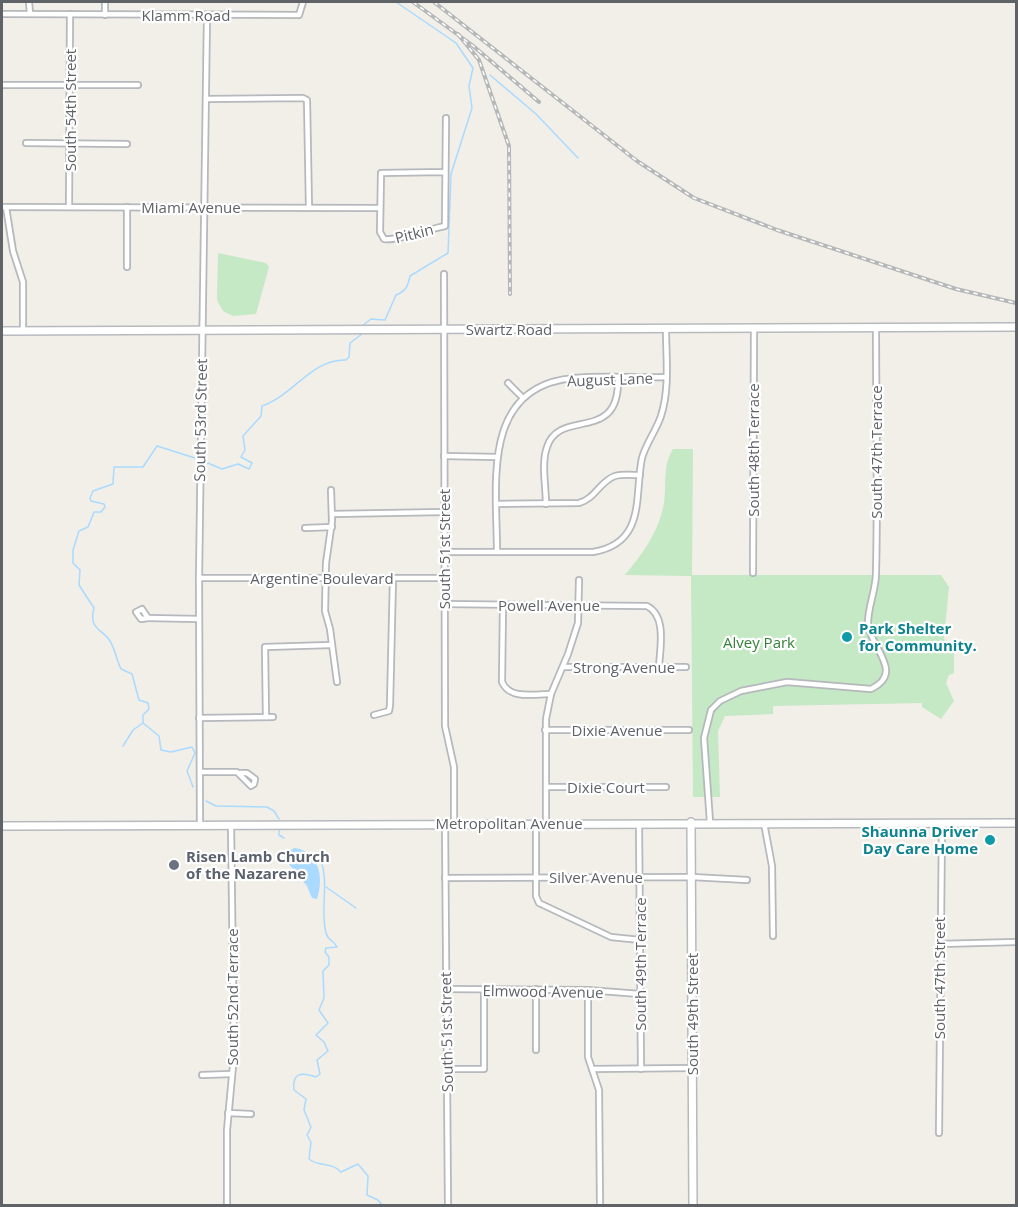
<svg xmlns="http://www.w3.org/2000/svg" width="1018" height="1207" font-family="'Open Sans',sans-serif">
<style>
.green{fill:#c5e8c5}
.water{fill:#aadaff}
.lines{fill:none;stroke-linecap:round;stroke-linejoin:round}
.stream{stroke:#aadaff;stroke-width:1.5}
.street-casing{stroke:#b5b8bc;stroke-width:8}
.secondary-casing{stroke:#b6babf;stroke-width:10}
.street{stroke:#fff;stroke-width:4.5}
.secondary{stroke:#fff;stroke-width:7}
.rail-casing{stroke:#b6b7b8;stroke-width:4}
.rail{stroke:#fff;stroke-width:1.5;stroke-dasharray:4.5;stroke-linecap:butt}
.culture-dot{fill:#0f9aa8;stroke:#fff;stroke-width:2}
.worship-dot{fill:#6b7280;stroke:#fff;stroke-width:2}
.labels{text-anchor:middle;dominant-baseline:central;stroke-width:4.5;stroke-linejoin:round;paint-order:stroke}
.street-label{font-size:15px;fill:#5f6368;stroke:#fff}
.culture-label{font-size:15px;font-weight:bold;fill:#0d838f;stroke:#fff;text-anchor:start}
.park-label{font-size:15px;fill:#348238;stroke:#fff}
.worship-label{font-size:15px;font-weight:bold;fill:#5b616d;stroke:#fff;text-anchor:start}
</style>
<rect width="100%" height="100%" fill="#f1efe8"/>
<g class="green">
<path d="M218 253 266 263 269 267 256 314 233 316 223 311 217 300Z"/>
<path d="M673 449H693L692 575H941L949 587 944 639 954 646V673L949 675 946 683 954 701 941 719 922 707V703L773 706V714L725 716 718 731 720 797H693L691 576 625 575C643 553 659 532 664 503 667 483 662 467 673 449Z"/>
</g>
<path class="water" d="M295 848C320 852 324 879 317 899L312 898 307 886 284 858V852Z"/>
<g class="lines">
<g class="stream">
<path d="M490 75 536 114 578 158"/>
<path d="M362 326 371 319 385 320 396 295C406 291 408 286 410 276L448 253 451 174 472 108 469 86 473 68 456 43 396 2"/>
<path d="M203 461 222 469 238 464 249 469 252 463 241 457 245 450 243 436 261 416 262 406C293 396 311 359 346 360L349 357 350 343 362 334"/>
<path d="M123 746 133 730 143 723"/>
<path d="M193 787 187 771 195 753 192 747 171 752 161 750 159 736 143 723V715L149 709 148 703 139 700 132 674 121 669C117 661 115 649 110 641 103 629 88 630 94 608L79 585 80 570 73 563V550L79 531 88 527 94 512H101L105 507 104 504 91 501 90 498 93 491 113 484 114 467H143L157 446 195 458"/>
<path d="M206 801 216 806 267 807 274 811 279 819"/>
<path d="M279 829V835L284 838"/>
<path d="M317 852C332 879 319 905 326 933 328 941 334 940 337 947L326 948 325 952 329 957V965L323 971 324 998 319 1010 328 1023 316 1035 324 1042 328 1051 317 1060 320 1074 316 1077C302 1072 292 1072 294 1090L306 1099 304 1110 311 1127 307 1135 311 1142 309 1159C319 1167 332 1162 341 1172L358 1164 368 1176 367 1195 378 1200 383 1206"/>
<path d="M326 887 356 908"/>
</g>
<g class="street-casing">
<g id="street">
<path d="M29 2 30 13"/>
<path d="M2 14 299 15 303 2"/>
<path d="M105 15V2"/>
<path d="M2 85H138"/>
<path d="M206 99 303 98 307 100 309 208"/>
<path d="M26 143 127 144"/>
<path d="M444 172 381 173 380 232 384 239C397 241 429 229 445 226L446 118"/>
<path d="M2 207 380 208"/>
<path d="M6 207 13 251 23 282V331"/>
<path d="M69 207 70 14"/>
<path d="M127 267V207"/>
<path d="M444 274 445 726 454 767V823"/>
<path d="M508 383 523 398"/>
<path d="M444 456 497 457"/>
<path d="M331 490 332 521 326 563 325 611 330 629 337 682"/>
<path d="M497 504 579 503C595 499 600 481 615 476 622 474 632 475 640 475"/>
<path d="M546 504C546 486 541 464 547 447 560 407 620 445 618 378"/>
<path d="M332 514 444 512"/>
<path d="M305 528 332 527"/>
<path d="M444 552H593C647 543 634 495 642 458 646 443 656 431 661 416 670 388 666 357 666 328"/>
<path d="M497 552C497 485 480 386 574 378 604 375 636 378 666 377"/>
<path d="M753 573 754 328"/>
<path d="M199 578H444"/>
<path d="M444 604 647 606C667 616 660 648 659 667"/>
<path d="M503 605 502 682C510 700 534 694 551 694"/>
<path d="M142 609 148 618 141 619 136 612Z"/>
<path d="M148 618 199 619"/>
<path d="M563 667H686"/>
<path d="M374 715 389 711 390 705 393 578"/>
<path d="M266 717 265 647 330 645"/>
<path d="M199 718 273 717"/>
<path d="M545 730H689"/>
<path d="M200 772H237L251 786 254 784 255 779 247 773H240"/>
<path d="M546 787H666"/>
<path d="M710 822 704 738 711 710 720 701 741 691 787 682 871 689C906 672 869 647 868 623 868 606 876 590 876 573 878 491 876 409 876 327"/>
<path d="M445 823 448 1206"/>
<path d="M546 823V719L551 694 568 654 578 623 579 580"/>
<path d="M764 823 772 866 773 936"/>
<path d="M536 824V896L539 903 611 937 640 940"/>
<path d="M639 824 641 1069"/>
<path d="M200 825 199 578 207 16"/>
<path d="M445 878 692 877 747 880"/>
<path d="M939 944 1016 942"/>
<path d="M446 989 588 990 640 994"/>
<path d="M536 989V1050"/>
<path d="M588 990V1057L599 1090 600 1206"/>
<path d="M447 1069H484V990"/>
<path d="M592 1069 692 1068"/>
<path d="M202 1075 231 1074"/>
<path d="M228 1113 251 1114"/>
<path d="M939 1133 942 823"/>
<path d="M227 1206V1130L234 1055 231 825"/>
</g>
</g>
<g class="secondary-casing">
<g id="secondary">
<path d="M2 331 1016 327"/>
<path d="M691 822 693 1206"/>
<path d="M2 826 1016 823"/>
</g>
</g>
<use href="#street" class="street"/>
<use href="#secondary" class="secondary"/>
<g class="rail-casing">
<g id="rail">
<path d="M413 2 472 45 539 102"/>
<path d="M434 2 637 161 694 198 777 230 956 289 1016 303"/>
<path d="M458 34 479 60 509 146 510 294"/>
</g>
</g>
<use href="#rail" class="rail"/>
</g>
<g class="culture-dot">
<circle cx="847" cy="637" r="6"/>
<circle cx="990" cy="840" r="6"/>
</g>
<circle class="worship-dot" cx="174" cy="865" r="6"/>
<g class="labels">
<g class="street-label">
<text x="186" y="15">Klamm Road</text>
<text transform="translate(70 110) rotate(-90)">South 54th Street</text>
<text x="191" y="207">Miami Avenue</text>
<text transform="translate(414 233) rotate(-14)">Pitkin</text>
<text x="509" y="329">Swartz Road</text>
<text transform="translate(610 379) rotate(-2)">August Lane</text>
<text transform="translate(200 420) rotate(-89)">South 53rd Street</text>
<text transform="translate(753 450) rotate(-90)">South 48th Terrace</text>
<text transform="translate(876 452) rotate(-90)">South 47th Terrace</text>
<text transform="translate(444 549) rotate(-90)">South 51st Street</text>
<text x="322" y="578">Argentine Boulevard</text>
<text x="549" y="605">Powell Avenue</text>
<text x="624" y="667">Strong Avenue</text>
<text x="617" y="730">Dixie Avenue</text>
<text x="606" y="787">Dixie Court</text>
<text x="509" y="823">Metropolitan Avenue</text>
<text x="596" y="877">Silver Avenue</text>
<text transform="translate(640 964) rotate(-90)">South 49th Terrace</text>
<text transform="translate(939 978) rotate(-90)">South 47th Street</text>
<text transform="translate(543 991) rotate(1)">Elmwood Avenue</text>
<text transform="translate(232 997) rotate(-90)">South 52nd Terrace</text>
<text transform="translate(692 1014) rotate(-90)">South 49th Street</text>
<text transform="translate(446 1032) rotate(-91)">South 51st Street</text>
</g>
<g class="culture-label">
<text x="859" y="628">Park Shelter<tspan x="859" dy="17">for Community.</tspan></text>
<text x="978" y="831" text-anchor="end">Shaunna Driver<tspan x="978" dy="17">Day Care Home</tspan></text>
</g>
<g class="park-label">
<text x="759" y="642">Alvey Park</text>
</g>
<g class="worship-label">
<text x="186" y="856">Risen Lamb Church<tspan x="186" dy="17">of the Nazarene</tspan></text>
</g>
</g>
<rect width="1018" height="1207" fill="none" stroke="#5f6368" stroke-width="6"/>
</svg>
